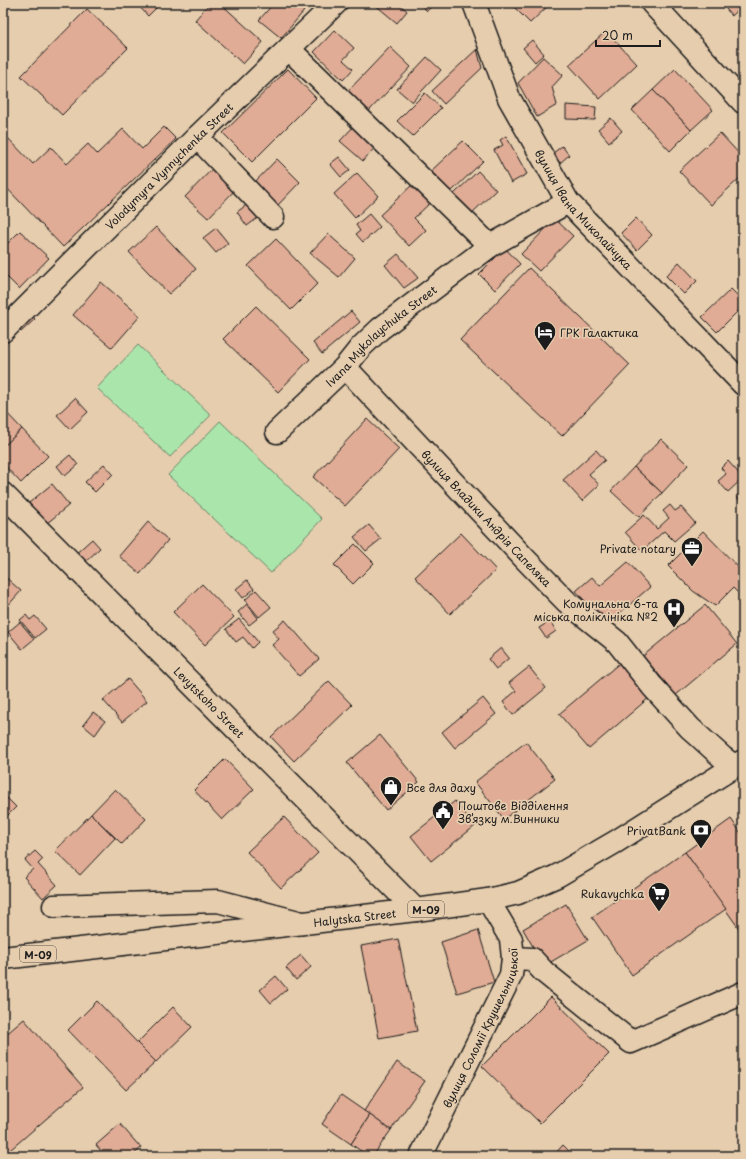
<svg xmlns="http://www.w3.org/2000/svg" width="746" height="1159" font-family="'Playpen Sans',sans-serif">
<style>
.green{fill:#aae6ac;stroke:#638164}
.building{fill:#e1ac95;stroke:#1c1c1c}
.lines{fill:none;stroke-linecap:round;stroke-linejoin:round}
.minor-casing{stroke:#1c1c1c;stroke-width:25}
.major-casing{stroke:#1c1c1c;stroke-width:25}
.minor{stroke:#e6cdae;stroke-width:22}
.major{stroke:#e6cdae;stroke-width:22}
.labels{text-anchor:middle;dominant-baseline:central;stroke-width:3.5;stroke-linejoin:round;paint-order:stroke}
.shield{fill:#e6cdae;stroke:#595148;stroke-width:1}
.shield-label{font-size:10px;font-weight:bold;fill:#1c1c1c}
.street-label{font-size:11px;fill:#1c1c1c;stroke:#e6cdae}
.poi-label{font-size:11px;fill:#1c1c1c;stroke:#e6cdae;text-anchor:end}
</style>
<rect width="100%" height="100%" fill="#e6cdae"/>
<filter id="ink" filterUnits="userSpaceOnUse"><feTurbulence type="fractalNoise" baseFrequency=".025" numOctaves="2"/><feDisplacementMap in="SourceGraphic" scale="8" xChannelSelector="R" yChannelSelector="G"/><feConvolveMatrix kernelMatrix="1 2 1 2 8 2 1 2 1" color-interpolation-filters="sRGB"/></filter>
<g filter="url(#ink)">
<g class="green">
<path d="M138 345 211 415 170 457 97 388Z"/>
<path d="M220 421 322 519 271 573 168 475Z"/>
</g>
<g class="building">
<path d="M136 3H151L156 8 148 16Z"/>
<path d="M210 3H220L263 42 243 64 195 20Z"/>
<path d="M274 3H294L304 11 281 38 259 20Z"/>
<path d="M373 3H398L407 11 397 23Z"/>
<path d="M419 3H435L427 11Z"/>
<path d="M513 3H547L549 5 530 23 512 5Z"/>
<path d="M721 3H743V5L732 16Z"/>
<path d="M87 9 128 48 62 115 21 76Z"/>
<path d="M335 30 354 48 343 60 353 69 343 80 314 52Z"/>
<path d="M606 31 637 64 600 99 569 65Z"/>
<path d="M532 40 544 54 535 62 523 48Z"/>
<path d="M390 47 411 67 368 112 347 92Z"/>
<path d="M477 49 482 68 444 104 432 91Z"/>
<path d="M427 57 441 70 412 102 397 89Z"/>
<path d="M543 57 563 75 552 87 557 105 537 117 518 83Z"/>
<path d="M288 69 316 98 252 162 223 133Z"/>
<path d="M675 69 713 110 691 130 653 90Z"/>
<path d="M653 90 691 130 670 151 632 110Z"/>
<path d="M425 93 441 108 413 136 397 121Z"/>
<path d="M566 105 596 107 595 120 566 119Z"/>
<path d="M611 118 622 131 609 142 598 129Z"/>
<path d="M355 125 377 145 363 161 340 141Z"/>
<path d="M164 127 176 139 63 247 3 184V133L33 164 51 147 67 164 88 144 97 154 123 129 142 149Z"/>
<path d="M720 133 743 158V175L711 205 679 171Z"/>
<path d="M506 136 527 174 511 183 494 150 503 145 500 140Z"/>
<path d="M463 141 483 161 451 192 431 171Z"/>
<path d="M562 146 569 155 560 163 552 154Z"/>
<path d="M339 157 350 170 341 177 330 164Z"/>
<path d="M277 159 300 182 277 206 253 184Z"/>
<path d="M213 168 235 190 208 218 185 197Z"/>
<path d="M478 171 496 190 471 214 453 195Z"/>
<path d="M357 173 378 196 355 218 334 194Z"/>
<path d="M412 185 430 203 414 218 426 230 409 246 380 215Z"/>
<path d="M249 203 259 217 247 226 237 212Z"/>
<path d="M369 214 380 227 363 242 356 234 360 231 356 225Z"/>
<path d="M636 218 652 235 637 250 621 233Z"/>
<path d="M555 219 573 236 539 271 521 254Z"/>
<path d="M156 227 196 269 169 294 129 252Z"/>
<path d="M216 228 228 243 216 253 203 238Z"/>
<path d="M20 231 49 258 19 289 3 273V248Z"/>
<path d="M328 234 355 258 339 277 310 253Z"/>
<path d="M276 239 318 283 291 310 248 266Z"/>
<path d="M505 248 520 264 495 290 479 274Z"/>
<path d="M398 254 418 278 404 288 385 265Z"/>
<path d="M679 262 697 281 684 294 666 276Z"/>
<path d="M529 268 630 365 562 436 460 340Z"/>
<path d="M101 282 140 316 112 348 73 315Z"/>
<path d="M731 289 743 301V306L717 332 702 317Z"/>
<path d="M256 306 310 359 278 392 223 339Z"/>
<path d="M28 311 35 319 21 332 14 323Z"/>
<path d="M351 311 360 322 322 354 313 343Z"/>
<path d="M75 398 88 412 70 429 57 415Z"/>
<path d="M3 409 22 429 3 447Z"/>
<path d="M367 419 399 449 345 506 313 477Z"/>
<path d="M22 429 48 456 21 483 3 464V447Z"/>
<path d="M661 439 688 465 662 493 634 467Z"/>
<path d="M596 450 605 460 589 474 599 485 582 501 563 480Z"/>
<path d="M70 455 78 465 65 476 57 466Z"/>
<path d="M728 461 743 478 728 492 718 481 726 474 721 468Z"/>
<path d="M104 464 113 474 95 492 85 482Z"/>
<path d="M634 467 662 493 639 517 611 491Z"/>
<path d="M52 484 69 505 46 524 29 503Z"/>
<path d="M742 491 743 492V504L736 496Z"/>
<path d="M670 505 675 511 681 507 695 523 674 541 664 531 642 551 625 532 644 515 657 529 669 518 663 511Z"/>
<path d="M148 522 168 540 140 574 119 556Z"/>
<path d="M369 525 381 539 366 551 354 537Z"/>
<path d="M703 531 743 572V598L733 588 715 606 693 591 668 566Z"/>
<path d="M461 533 496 570 450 614 415 577Z"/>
<path d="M92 539 100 548 82 565 73 556Z"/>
<path d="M355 544 374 563 353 584 334 565Z"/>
<path d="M628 562 650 587 606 625 576 591 592 577 600 586Z"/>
<path d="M3 575 21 591 3 611Z"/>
<path d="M247 580 254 589 243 598 236 589Z"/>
<path d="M202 584 234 617 205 645 173 612Z"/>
<path d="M256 590 271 607 259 617 245 600Z"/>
<path d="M247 604 258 618 249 625 238 612Z"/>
<path d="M705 605 737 644 676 695 643 656Z"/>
<path d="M26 615 30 620 35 616 46 629 35 638 20 620Z"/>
<path d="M239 619 258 642 252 648 243 637 236 642 226 629Z"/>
<path d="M285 620 319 659 299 676 272 645 279 639 272 631Z"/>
<path d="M550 621 556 631 546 638 539 628Z"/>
<path d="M20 622 34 639 22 649 8 632Z"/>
<path d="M501 648 509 658 496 669 488 659Z"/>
<path d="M622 661 651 696 589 749 559 714Z"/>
<path d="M529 667 546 688 513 715 503 702 516 691 509 683Z"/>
<path d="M128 679 147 701 122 722 103 700Z"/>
<path d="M329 681 352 705 294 761 271 737Z"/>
<path d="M483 698 496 714 455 748 442 732Z"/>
<path d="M93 712 105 721 95 735 83 725Z"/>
<path d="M380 735 419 782 386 810 347 763Z"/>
<path d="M526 742 555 779 504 819 475 782Z"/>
<path d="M225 759 254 789 222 820 194 790Z"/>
<path d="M115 789 146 819 122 844 91 814Z"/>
<path d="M3 794 16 807 3 820Z"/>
<path d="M455 801 475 826 431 861 411 836Z"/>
<path d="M91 814 115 838 80 875 55 851Z"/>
<path d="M284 817 318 853 281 888 247 852Z"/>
<path d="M731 819 743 836V928L740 930 685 852Z"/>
<path d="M35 851 43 859 38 864 57 885 43 898 24 877 33 869 25 860Z"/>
<path d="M685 852 726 909 632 975 592 917Z"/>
<path d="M566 904 588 940 544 966 523 929Z"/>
<path d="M478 930 494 982 457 993 441 942Z"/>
<path d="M398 939 417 1031 379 1038 361 946Z"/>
<path d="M301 955 311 967 296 980 286 968Z"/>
<path d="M276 976 287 989 271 1003 260 990Z"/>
<path d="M551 997 609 1054 540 1123 482 1066Z"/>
<path d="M97 1001 156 1062 126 1090 68 1030Z"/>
<path d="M173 1007 192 1027 156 1062 137 1043Z"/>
<path d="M24 1019 83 1087 3 1156V1037Z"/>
<path d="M397 1062 425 1081 391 1130 364 1111Z"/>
<path d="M341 1095 370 1115 351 1144 322 1124Z"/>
<path d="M370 1115 391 1130 373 1156H368L351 1144Z"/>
<path d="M120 1124 141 1148 132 1156H105L96 1145Z"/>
<path d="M563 1145 574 1156H553Z"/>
</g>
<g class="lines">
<g class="minor-casing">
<g id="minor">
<path id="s1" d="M474 3 509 98 568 202 743 384"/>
<path d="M289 49 490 246"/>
<path d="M197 137 273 217"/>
<path id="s2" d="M3 331 197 137 336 3"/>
<path id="s3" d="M345 367 526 560 567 602 617 642 652 686 690 728 722 757 734 766"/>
<path id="s4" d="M277 432 345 367 361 347 380 329 490 246 568 202"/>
<path id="s5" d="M3 494 416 910"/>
<path d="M54 906 218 901 302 923"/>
<path d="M513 958 532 959 544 972 631 1042 743 993"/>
<path id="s6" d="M421 1156 511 975 513 958 511 939 488 900"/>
</g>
</g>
<g class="major-casing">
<g id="major">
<path d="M652 3 743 102"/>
<path id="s7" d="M3 958 416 910 488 900 518 893 557 876 617 841 743 761"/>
</g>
</g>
<use href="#minor" class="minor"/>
<use href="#major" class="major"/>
</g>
</g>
<defs>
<g id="hotel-pin" transform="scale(1.15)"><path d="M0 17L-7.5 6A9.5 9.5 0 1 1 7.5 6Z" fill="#1c1c1c" stroke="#e6cdae"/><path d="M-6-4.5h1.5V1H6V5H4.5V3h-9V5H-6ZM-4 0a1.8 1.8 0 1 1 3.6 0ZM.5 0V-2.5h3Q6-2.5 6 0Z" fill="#fff"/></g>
<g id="office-pin" transform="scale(1.15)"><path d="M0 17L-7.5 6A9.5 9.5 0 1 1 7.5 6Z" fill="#1c1c1c" stroke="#e6cdae"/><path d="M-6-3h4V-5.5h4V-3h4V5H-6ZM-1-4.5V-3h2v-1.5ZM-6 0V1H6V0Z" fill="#fff"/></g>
<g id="hospital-pin" transform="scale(1.15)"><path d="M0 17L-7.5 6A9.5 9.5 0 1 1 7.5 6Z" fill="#1c1c1c" stroke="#e6cdae"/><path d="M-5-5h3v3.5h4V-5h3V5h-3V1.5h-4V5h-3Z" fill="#fff"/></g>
<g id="shop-pin" transform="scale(1.15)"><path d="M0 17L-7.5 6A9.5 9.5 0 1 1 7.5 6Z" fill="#1c1c1c" stroke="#e6cdae"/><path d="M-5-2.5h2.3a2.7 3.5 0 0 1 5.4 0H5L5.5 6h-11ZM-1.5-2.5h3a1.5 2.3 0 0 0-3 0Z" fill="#fff"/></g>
<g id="civic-pin" transform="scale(1.15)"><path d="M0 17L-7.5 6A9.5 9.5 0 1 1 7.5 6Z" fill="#1c1c1c" stroke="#e6cdae"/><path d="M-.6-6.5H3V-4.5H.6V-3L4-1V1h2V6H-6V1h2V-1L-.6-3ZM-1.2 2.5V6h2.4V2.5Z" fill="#fff"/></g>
<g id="bank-pin" transform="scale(1.15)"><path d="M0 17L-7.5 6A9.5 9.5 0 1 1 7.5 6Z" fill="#1c1c1c" stroke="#e6cdae"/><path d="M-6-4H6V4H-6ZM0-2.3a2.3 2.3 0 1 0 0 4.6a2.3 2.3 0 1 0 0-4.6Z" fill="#fff"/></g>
<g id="supermarket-pin" transform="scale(1.15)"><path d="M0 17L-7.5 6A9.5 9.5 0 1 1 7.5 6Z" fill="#1c1c1c" stroke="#e6cdae"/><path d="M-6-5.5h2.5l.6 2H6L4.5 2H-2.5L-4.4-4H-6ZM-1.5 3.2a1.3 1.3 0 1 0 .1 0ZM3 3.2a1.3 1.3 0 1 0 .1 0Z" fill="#fff"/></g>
</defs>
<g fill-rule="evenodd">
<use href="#hotel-pin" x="545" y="332"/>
<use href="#office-pin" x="692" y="548"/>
<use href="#hospital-pin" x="674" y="609"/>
<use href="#shop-pin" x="391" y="787"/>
<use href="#civic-pin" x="443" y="811"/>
<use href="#bank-pin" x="701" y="830"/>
<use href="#supermarket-pin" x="659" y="893"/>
</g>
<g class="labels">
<g class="shield">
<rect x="408" y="901" width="36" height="16" rx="3"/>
<rect x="20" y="946" width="36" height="16" rx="3"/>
</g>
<g class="shield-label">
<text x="426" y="909">М-09</text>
<text x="38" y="954">М-09</text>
</g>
<g class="street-label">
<text stroke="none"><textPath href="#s2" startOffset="234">Volodymyra Vynnychenka Street</textPath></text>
<text stroke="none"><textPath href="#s1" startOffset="236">вулиця Івана Миколайчука</textPath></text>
<text stroke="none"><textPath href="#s4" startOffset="142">Ivana Mykolaychuka Street</textPath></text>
<text stroke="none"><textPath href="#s3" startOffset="207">вулиця Владики Андрія Сапеляка</textPath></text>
<text stroke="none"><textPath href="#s5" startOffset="293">Levytskoho Street</textPath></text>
<text stroke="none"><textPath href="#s7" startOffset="354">Halytska Street</textPath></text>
<text stroke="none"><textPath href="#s6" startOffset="142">вулиця Соломії Крушельницької</textPath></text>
</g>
<g class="poi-label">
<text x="560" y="332" text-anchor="start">ГРК Галактика</text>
<text x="676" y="548">Private notary</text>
<text x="658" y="603">Комунальна 6-та<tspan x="658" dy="13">міська поліклініка №2</tspan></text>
<text x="406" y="787" text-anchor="start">Все для даху</text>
<text x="458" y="805" text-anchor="start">Поштове Відділення<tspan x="458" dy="13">Зв’язку м.Винники</tspan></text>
<text x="686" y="830">PrivatBank</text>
<text x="644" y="893">Rukavychka</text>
</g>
</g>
<rect width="746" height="1159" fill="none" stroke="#e6cdae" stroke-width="16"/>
<rect x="8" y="8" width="730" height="1143" fill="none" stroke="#1c1c1c" stroke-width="1.5" filter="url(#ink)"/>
<path d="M596 40v6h64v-6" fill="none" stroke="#1c1c1c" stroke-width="2"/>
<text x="602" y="40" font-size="12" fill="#1c1c1c" stroke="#e6cdae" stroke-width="3" paint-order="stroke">20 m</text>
</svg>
